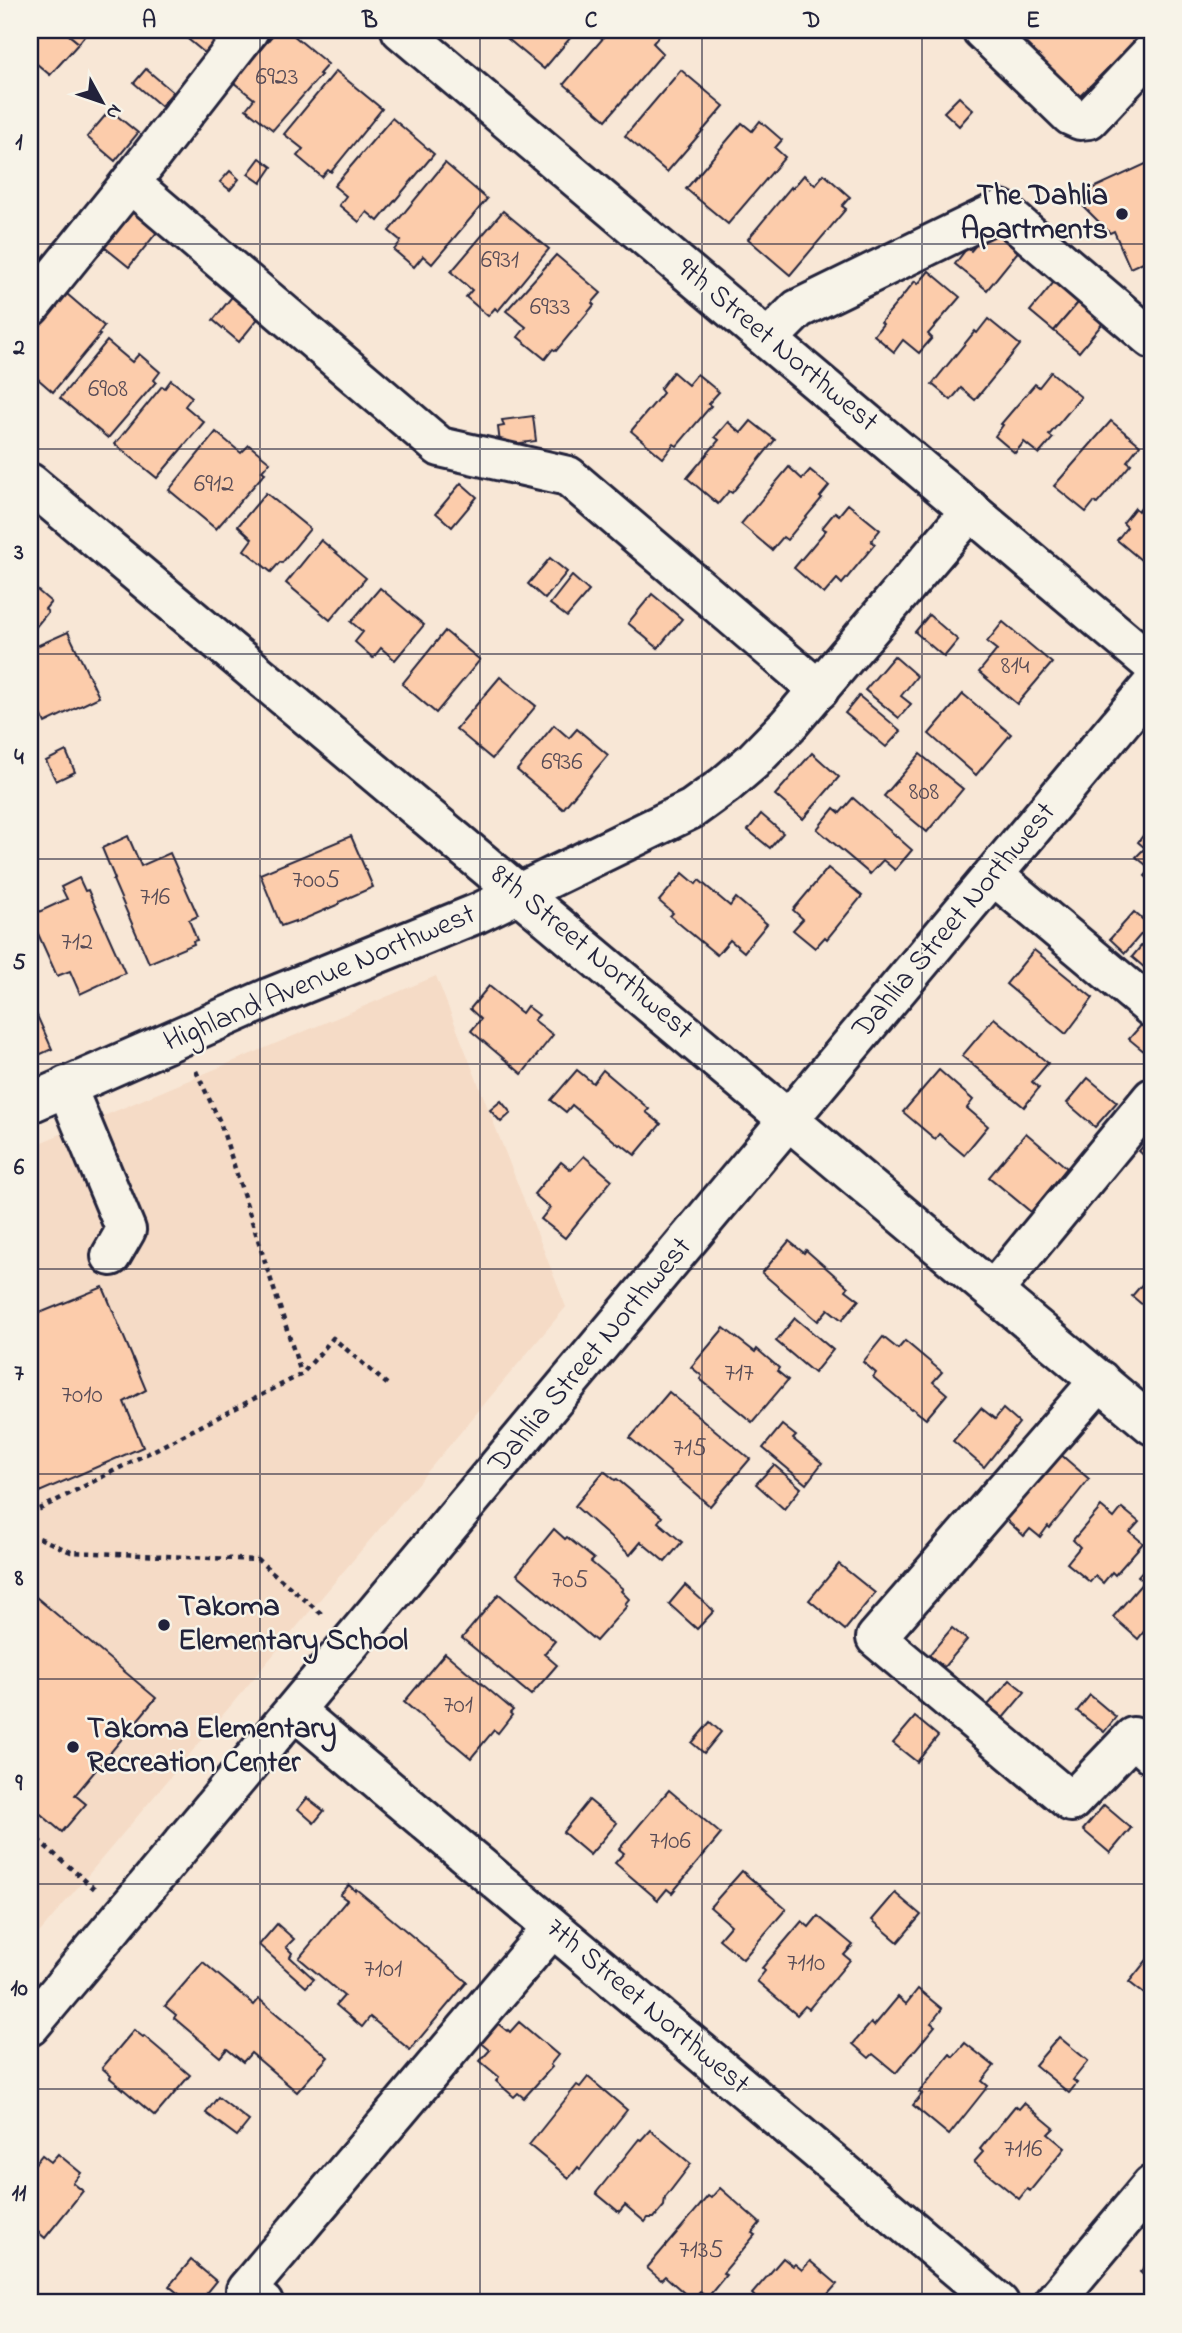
<svg xmlns="http://www.w3.org/2000/svg" width="1182" height="2333" font-family="'Indie Flower',sans-serif">
<style>
.built{fill:#f5dbc6}
.building{fill:#fcccab;stroke:#22223b;stroke-width:2}
.lines{fill:none;stroke-linecap:round;stroke-linejoin:round}
.minor-casing{stroke:#22223b;stroke-width:44}
.path{stroke:#22223b;stroke-width:4.5;stroke-dasharray:5 5;stroke-linecap:butt}
.minor{stroke:#f7f3e8;stroke-width:38}
.grid{fill:none;stroke:#22223b;stroke-width:2;stroke-opacity:0.55}
.poi-dot{fill:#22223b;stroke:#f7f3e8;stroke-width:2.5}
.labels{text-anchor:middle;dominant-baseline:central;stroke-width:5;stroke-linejoin:round;paint-order:stroke}
.number-label{font-size:26px;fill:#584c57}
.poi-label{font-size:30px;font-weight:bold;fill:#22223b;stroke:#f7f3e8;text-anchor:start}
.street-label{font-size:30px;fill:#22223b;stroke:#f7f3e8}
.neatline{fill:none;stroke:#22223b;stroke-width:2.5}
.grid-label{font-size:23px;text-anchor:middle;font-weight:bold;fill:#22223b}
</style>
<rect width="100%" height="100%" fill="#f8e7d6"/>
<filter id="ink" filterUnits="userSpaceOnUse"><feTurbulence type="fractalNoise" baseFrequency=".0143" numOctaves="2"/><feDisplacementMap in="SourceGraphic" scale="14" xChannelSelector="R" yChannelSelector="G"/><feConvolveMatrix kernelMatrix="1 2 1 2 8 2 1 2 1" color-interpolation-filters="sRGB"/></filter>
<g filter="url(#ink)">
<path class="built" d="M436 976 566 1307 30 1944V1147Z"/>
<g class="building">
<path d="M30 30H63L79 43 50 75 30 58Z"/>
<path d="M63 30H89L79 43Z"/>
<path d="M177 30H226L206 54Z"/>
<path d="M277 30H287L328 64 319 74 321 75 273 130 246 109 254 99 233 82Z"/>
<path d="M505 30H577L544 69 502 34Z"/>
<path d="M610 30H654L660 35 653 43 663 53 606 120 564 84Z"/>
<path d="M998 30H1146L1073 103Z"/>
<path d="M146 69 173 92 161 106 134 83Z"/>
<path d="M681 70 724 106 667 172 625 136Z"/>
<path d="M336 71 382 109 331 172 328 170 322 177 297 156 303 149 284 134Z"/>
<path d="M959 97 973 110 959 126 944 112Z"/>
<path d="M110 110 138 133 115 161 87 137Z"/>
<path d="M392 118 434 154 378 221 367 212 359 222 339 205 346 196 334 186Z"/>
<path d="M760 121 782 140 775 148 785 157 728 224 686 189 742 123 752 131Z"/>
<path d="M260 158 272 167 261 183 248 174Z"/>
<path d="M1152 161V258L1130 268 1114 231 1110 233 1074 197Z"/>
<path d="M445 163 487 199 432 264 423 256 414 267 394 250 401 241 389 231Z"/>
<path d="M230 171 239 179 230 190 220 182Z"/>
<path d="M824 174 850 197 842 206 846 209 790 275 748 239 791 187 792 189 804 175 815 185Z"/>
<path d="M127 206 158 231 129 267 98 242Z"/>
<path d="M503 211 549 249 498 311 495 308 488 316 466 297 472 290 451 272Z"/>
<path d="M993 225 1021 248 987 290 955 264 967 248 971 251Z"/>
<path d="M556 255 601 293 592 303 594 305 556 351 553 349 545 359 518 337 526 327 506 311Z"/>
<path d="M929 271 960 297 928 334 932 338 919 353 903 340 894 352 874 335 883 324 881 322 915 281 918 284Z"/>
<path d="M1054 282 1078 303 1054 331 1030 311Z"/>
<path d="M60 288 104 326 98 334 100 335 53 392 30 372V324Z"/>
<path d="M235 293 261 315 239 342 213 320Z"/>
<path d="M1078 303 1103 323 1079 352 1054 331Z"/>
<path d="M988 319 1020 345 975 400 961 388 951 400 932 384 975 331 977 333Z"/>
<path d="M107 341 132 362 139 354 160 372 154 380 156 382 108 438 60 398Z"/>
<path d="M673 372 688 385 697 374 719 392 708 404 711 406 677 446 674 444 663 458 631 431 663 393 660 389Z"/>
<path d="M1051 372 1081 397 1049 435 1053 438 1039 454 1024 442 1015 453 995 436 1003 425 1001 424 1035 384 1039 387Z"/>
<path d="M171 380 192 397 185 406 204 422 157 478 115 444 162 386 165 388Z"/>
<path d="M533 416 536 441 506 445 500 443 498 427 504 426 502 420Z"/>
<path d="M751 421 775 440 732 493 729 491 718 504 687 478 719 440 715 437 728 422 741 433Z"/>
<path d="M1111 421 1140 445 1127 461 1131 464 1097 504 1094 502 1086 512 1054 486Z"/>
<path d="M216 432 241 453 249 445 270 462 262 471 265 473 216 529 169 490Z"/>
<path d="M789 467 802 479 810 470 829 486 820 497 822 498 787 540 783 537 772 550 741 524Z"/>
<path d="M461 483 477 497 452 527 436 513Z"/>
<path d="M266 493 310 529 282 563 280 562 271 572 244 550 252 539 238 526Z"/>
<path d="M1152 494V558L1147 565 1117 540 1127 527 1123 523 1135 508 1138 511Z"/>
<path d="M848 504 880 530 871 541 875 544 842 584 837 579 824 594 794 568 826 530 822 528 835 512 839 515Z"/>
<path d="M321 540 366 578 330 620 286 583Z"/>
<path d="M550 558 567 572 545 599 528 584Z"/>
<path d="M572 576 589 591 567 617 550 604Z"/>
<path d="M30 584 51 602 45 609 48 612 30 634Z"/>
<path d="M380 588 424 625 395 660 381 648 373 658 355 642 363 632 351 622Z"/>
<path d="M652 594 682 619 658 648 628 623Z"/>
<path d="M929 615 958 640 944 657 915 632Z"/>
<path d="M1003 622 1052 663 1017 704 979 672 997 650 987 642Z"/>
<path d="M445 631 480 660 436 713 402 684Z"/>
<path d="M68 632 99 697 45 723 30 690V649Z"/>
<path d="M894 656 917 676 901 696 911 704 899 718 865 690Z"/>
<path d="M500 677 536 706 492 759 456 729Z"/>
<path d="M963 694 1011 734 976 775 929 734Z"/>
<path d="M859 696 901 731 886 747 845 713Z"/>
<path d="M554 725 569 738 577 729 608 755 563 809 517 770Z"/>
<path d="M66 751 75 772 56 781 46 761Z"/>
<path d="M812 753 839 777 803 819 775 795Z"/>
<path d="M920 754 963 789 927 832 884 796Z"/>
<path d="M853 798 912 850 895 870 883 860 870 874 817 829 834 808 840 813Z"/>
<path d="M761 814 783 833 770 848 748 830Z"/>
<path d="M1152 824V882L1145 876 1151 869 1136 857 1145 848 1138 842Z"/>
<path d="M128 836 141 866 170 853 198 916 189 920 197 940 193 941 194 944 149 963 113 880 115 879 102 848Z"/>
<path d="M351 836 373 887 339 902V904L295 923V921L281 926 260 874Z"/>
<path d="M828 868 862 896 827 939 825 937 815 948 793 930 803 919 793 910Z"/>
<path d="M683 873 696 884 699 880 730 906 736 898 767 924 744 952 730 940 717 955 670 916 673 913 659 901Z"/>
<path d="M79 878 85 891 88 890 125 973 80 994 70 971 57 976 30 916 67 899 61 887Z"/>
<path d="M1134 912 1149 925 1125 953 1110 939Z"/>
<path d="M1152 933V974L1132 957Z"/>
<path d="M1034 950 1093 998 1066 1034 1006 984Z"/>
<path d="M489 986 522 1013 527 1006 539 1015 534 1020 553 1035 522 1074 471 1031 481 1019 470 1009Z"/>
<path d="M30 1000 52 1049 30 1059Z"/>
<path d="M994 1018 1048 1063 1032 1082 1039 1088 1024 1107 962 1056Z"/>
<path d="M1143 1023 1152 1031V1058L1129 1039Z"/>
<path d="M577 1070 593 1083 603 1070 649 1109 646 1112 661 1124 635 1155 621 1144 619 1145 572 1105 566 1112 551 1100Z"/>
<path d="M939 1070 973 1100 967 1108 988 1126 964 1155 939 1134 935 1139 903 1112Z"/>
<path d="M1088 1078 1117 1102 1095 1127 1067 1103Z"/>
<path d="M501 1101 511 1113 501 1122 490 1110Z"/>
<path d="M1026 1133 1067 1168 1031 1212 989 1177Z"/>
<path d="M1152 1136V1163L1139 1151Z"/>
<path d="M584 1156 612 1180 565 1238 541 1219 550 1208 534 1194 561 1162 571 1170Z"/>
<path d="M789 1241 804 1253 806 1250 848 1287 846 1290 859 1300 842 1320 828 1309 818 1321 762 1273Z"/>
<path d="M1152 1273V1313L1132 1296Z"/>
<path d="M103 1287 146 1390 124 1402 143 1447 30 1496V1317Z"/>
<path d="M795 1318 833 1350 814 1373 776 1341Z"/>
<path d="M724 1328 755 1352 757 1349 779 1368 777 1371 788 1380 752 1422 700 1379 702 1376 691 1367Z"/>
<path d="M883 1337 898 1349 905 1341 942 1372 933 1382 947 1394 926 1419 912 1408 911 1409 873 1377 876 1373 863 1362Z"/>
<path d="M669 1392 750 1459 710 1506 630 1438Z"/>
<path d="M981 1408 995 1419 1003 1409 1019 1423 984 1467 953 1441Z"/>
<path d="M782 1425 796 1436 793 1439 822 1463 806 1484 763 1448Z"/>
<path d="M1059 1453 1089 1479 1050 1528 1048 1526 1040 1537 1030 1529 1024 1536 1003 1517Z"/>
<path d="M774 1465 801 1488 784 1509 756 1484Z"/>
<path d="M604 1471 615 1480 617 1479 662 1517 658 1522 682 1542 665 1562 641 1542 630 1555 575 1506Z"/>
<path d="M1101 1507 1114 1518 1122 1508 1139 1522 1130 1532 1143 1543 1115 1575 1112 1572 1103 1583 1095 1576 1090 1582 1067 1563 1080 1547 1073 1540Z"/>
<path d="M554 1529 565 1539 567 1537 594 1559 591 1562 623 1589 621 1591 629 1599 625 1604 627 1606 596 1641 517 1574Z"/>
<path d="M839 1564 875 1593 845 1630 809 1600Z"/>
<path d="M1147 1566 1152 1569V1628L1149 1625 1138 1639 1113 1617 1144 1581 1138 1576Z"/>
<path d="M685 1585 714 1611 697 1629 669 1604Z"/>
<path d="M30 1592 156 1698 75 1795 86 1804 62 1832 30 1805Z"/>
<path d="M499 1594 555 1641 544 1654 557 1665 531 1695 462 1638Z"/>
<path d="M952 1628 967 1640 944 1667 929 1655Z"/>
<path d="M445 1653 513 1710 510 1713 512 1715 498 1733 494 1730 471 1758 404 1702Z"/>
<path d="M1010 1680 1025 1692 1003 1718 988 1705Z"/>
<path d="M1090 1695 1116 1717 1104 1732 1077 1711Z"/>
<path d="M915 1717 938 1736 917 1762 893 1743Z"/>
<path d="M710 1722 721 1732 704 1753 692 1743Z"/>
<path d="M669 1790 721 1834 672 1893 667 1889 658 1900 615 1863 624 1853 619 1849Z"/>
<path d="M307 1798 324 1811 314 1823 298 1809Z"/>
<path d="M589 1800 617 1823 590 1855 563 1832Z"/>
<path d="M1104 1805 1131 1828 1110 1853 1083 1830Z"/>
<path d="M742 1871 786 1909 743 1959 719 1939 731 1925 710 1907Z"/>
<path d="M349 1885 355 1891 356 1889 467 1982 410 2050 370 2017 362 2027 336 2005 344 1996 299 1958 347 1900 340 1895Z"/>
<path d="M895 1893 921 1915 898 1942 872 1920Z"/>
<path d="M818 1916 853 1945 844 1955 850 1960 809 2009 805 2006 797 2015 757 1981 765 1971 762 1968 802 1921 809 1927Z"/>
<path d="M277 1924 294 1939 286 1947 292 1953 290 1957 314 1979 306 1987 259 1945Z"/>
<path d="M1150 1956 1152 1958V2000L1129 1982Z"/>
<path d="M203 1962 254 2005 259 1999 328 2057 297 2092 251 2053 243 2062 227 2049 220 2057 174 2018 176 2015 165 2006Z"/>
<path d="M918 1989 942 2009 931 2023 935 2026 896 2073 873 2054 869 2058 853 2044 871 2023 874 2026 898 1997 906 2004Z"/>
<path d="M496 2022 507 2031 508 2030 510 2032 519 2022 558 2055 550 2065 552 2067 524 2098 518 2093 514 2097 496 2081 499 2077 480 2061 490 2050 479 2041Z"/>
<path d="M134 2030 143 2037 144 2036 190 2075 155 2116 110 2078 111 2076 102 2068Z"/>
<path d="M1059 2037 1088 2061 1073 2080 1077 2083 1069 2093 1035 2065Z"/>
<path d="M965 2043 994 2066 982 2081 988 2086 949 2135 913 2105 922 2094 919 2092 950 2054 953 2057Z"/>
<path d="M588 2077 627 2110 580 2169 578 2167 569 2178 529 2145 577 2085 580 2087Z"/>
<path d="M218 2097 249 2121 237 2136 206 2113Z"/>
<path d="M1024 2103 1054 2128 1048 2134 1065 2148 1030 2191 1027 2189 1019 2199 974 2162 983 2152 980 2149 1015 2106 1019 2109Z"/>
<path d="M650 2130 691 2164 665 2198 664 2206 654 2218H648L645 2222 625 2205 619 2212 596 2193 639 2139 641 2140Z"/>
<path d="M58 2154 81 2173 73 2183 83 2191 45 2238 30 2225V2170L42 2155 51 2162Z"/>
<path d="M720 2188 760 2223 752 2233 755 2235 723 2273 726 2275 708 2297 700 2291 692 2300 665 2276 661 2280 647 2268 708 2196 711 2198Z"/>
<path d="M783 2258 793 2266 795 2264 802 2270 810 2261 837 2284 827 2295 831 2298 826 2303H752L756 2298 752 2294Z"/>
<path d="M191 2260 216 2281 198 2303H190L169 2286Z"/>
<path d="M1150 2261 1152 2262V2283L1140 2272Z"/>
</g>
<g class="lines">
<g class="minor-casing">
<g id="minor">
<path d="M401 30 1152 664"/>
<path d="M982 30 1071 116 1080 120 1089 119 1152 52"/>
<path d="M130 183 440 447 568 476 819 690"/>
<path d="M30 307 130 183 249 30"/>
<path d="M768 339 798 309 1001 210 1152 339"/>
<path d="M30 483 1152 1425"/>
<path d="M993 875 1152 1008"/>
<path d="M66 1086 126 1230 111 1256"/>
<path d="M30 1103 271 997 478 913 692 809 725 785 753 761 788 725 971 510"/>
<path d="M993 1291 1152 1098"/>
<path d="M1100 1380 876 1638 1071 1802 1133 1737 1152 1754"/>
<path d="M295 1711 999 2303"/>
<path d="M30 2026 1152 685"/>
<path d="M263 2303 246 2290 552 1928"/>
<path d="M1053 2303 1152 2185"/>
</g>
</g>
<g class="path">
<path d="M196 1071 220 1122 301 1373"/>
<path d="M30 1514 302 1374 333 1338 387 1384"/>
<path d="M30 1534 71 1552 258 1560 324 1616"/>
<path d="M30 1833 95 1889"/>
</g>
<use href="#minor" class="minor"/>
</g>
</g>
<path class="grid" d="M260 30V2303M480 30V2303M702 30V2303M922 30V2303M30 244H1152M30 449H1152M30 654H1152M30 859H1152M30 1064H1152M30 1269H1152M30 1474H1152M30 1679H1152M30 1884H1152M30 2089H1152"/>
<g class="poi-dot">
<circle cx="1122" cy="214" r="7"/>
<circle cx="164" cy="1625" r="7"/>
<circle cx="73" cy="1747" r="7"/>
</g>
<g class="labels">
<g class="number-label">
<text x="277" y="78">6923</text>
<text x="500" y="261">6931</text>
<text x="550" y="308">6933</text>
<text x="108" y="390">6908</text>
<text x="214" y="485">6912</text>
<text x="1015" y="667">814</text>
<text x="562" y="763">6936</text>
<text x="924" y="793">808</text>
<text x="316" y="881">7005</text>
<text x="155" y="898">716</text>
<text x="77" y="943">712</text>
<text x="739" y="1374">717</text>
<text x="82" y="1396">7010</text>
<text x="690" y="1449">715</text>
<text x="570" y="1581">705</text>
<text x="458" y="1706">701</text>
<text x="670" y="1842">7106</text>
<text x="806" y="1964">7110</text>
<text x="383" y="1970">7101</text>
<text x="1023" y="2150">7116</text>
<text x="701" y="2251">7135</text>
</g>
<g class="poi-label">
<text x="1108" y="197" text-anchor="end">The Dahlia<tspan x="1108" dy="34">Apartments</tspan></text>
<text x="178" y="1608">Takoma<tspan x="178" dy="34">Elementary School</tspan></text>
<text x="87" y="1730">Takoma Elementary<tspan x="87" dy="34">Recreation Center</tspan></text>
</g>
<g class="street-label">
<text transform="translate(777 346) rotate(40)">9th Street Northwest</text>
<text transform="translate(955 921) rotate(-50)">Dahlia Street Northwest</text>
<text transform="translate(591 953) rotate(40)">8th Street Northwest</text>
<text transform="translate(320 979) rotate(-23)">Highland Avenue Northwest</text>
<text transform="translate(591 1356) rotate(-50)">Dahlia Street Northwest</text>
<text transform="translate(647 2007) rotate(40)">7th Street Northwest</text>
</g>
</g>
<rect width="1182" height="2333" fill="none" stroke="#f7f3e8" stroke-width="77"/>
<g transform="translate(102 102) rotate(130)" stroke="#f7f3e8" stroke-width="5" paint-order="stroke">
<path d="M0-5L12 26L0 18L-12 26Z" fill="#22223b"/>
<text y="-10" font-size="19" font-weight="bold" text-anchor="middle" fill="#22223b">N</text>
</g>
<rect x="38" y="38" width="1106" height="2256" class="neatline"/>
<g class="grid-label">
<text x="149" y="27">A</text>
<text x="370" y="27">B</text>
<text x="591" y="27">C</text>
<text x="812" y="27">D</text>
<text x="1033" y="27">E</text>
<text x="19" y="149">1</text>
<text x="19" y="354">2</text>
<text x="19" y="559">3</text>
<text x="19" y="764">4</text>
<text x="19" y="969">5</text>
<text x="19" y="1174">6</text>
<text x="19" y="1380">7</text>
<text x="19" y="1585">8</text>
<text x="19" y="1790">9</text>
<text x="19" y="1995">10</text>
<text x="19" y="2200">11</text>
</g>
</svg>
